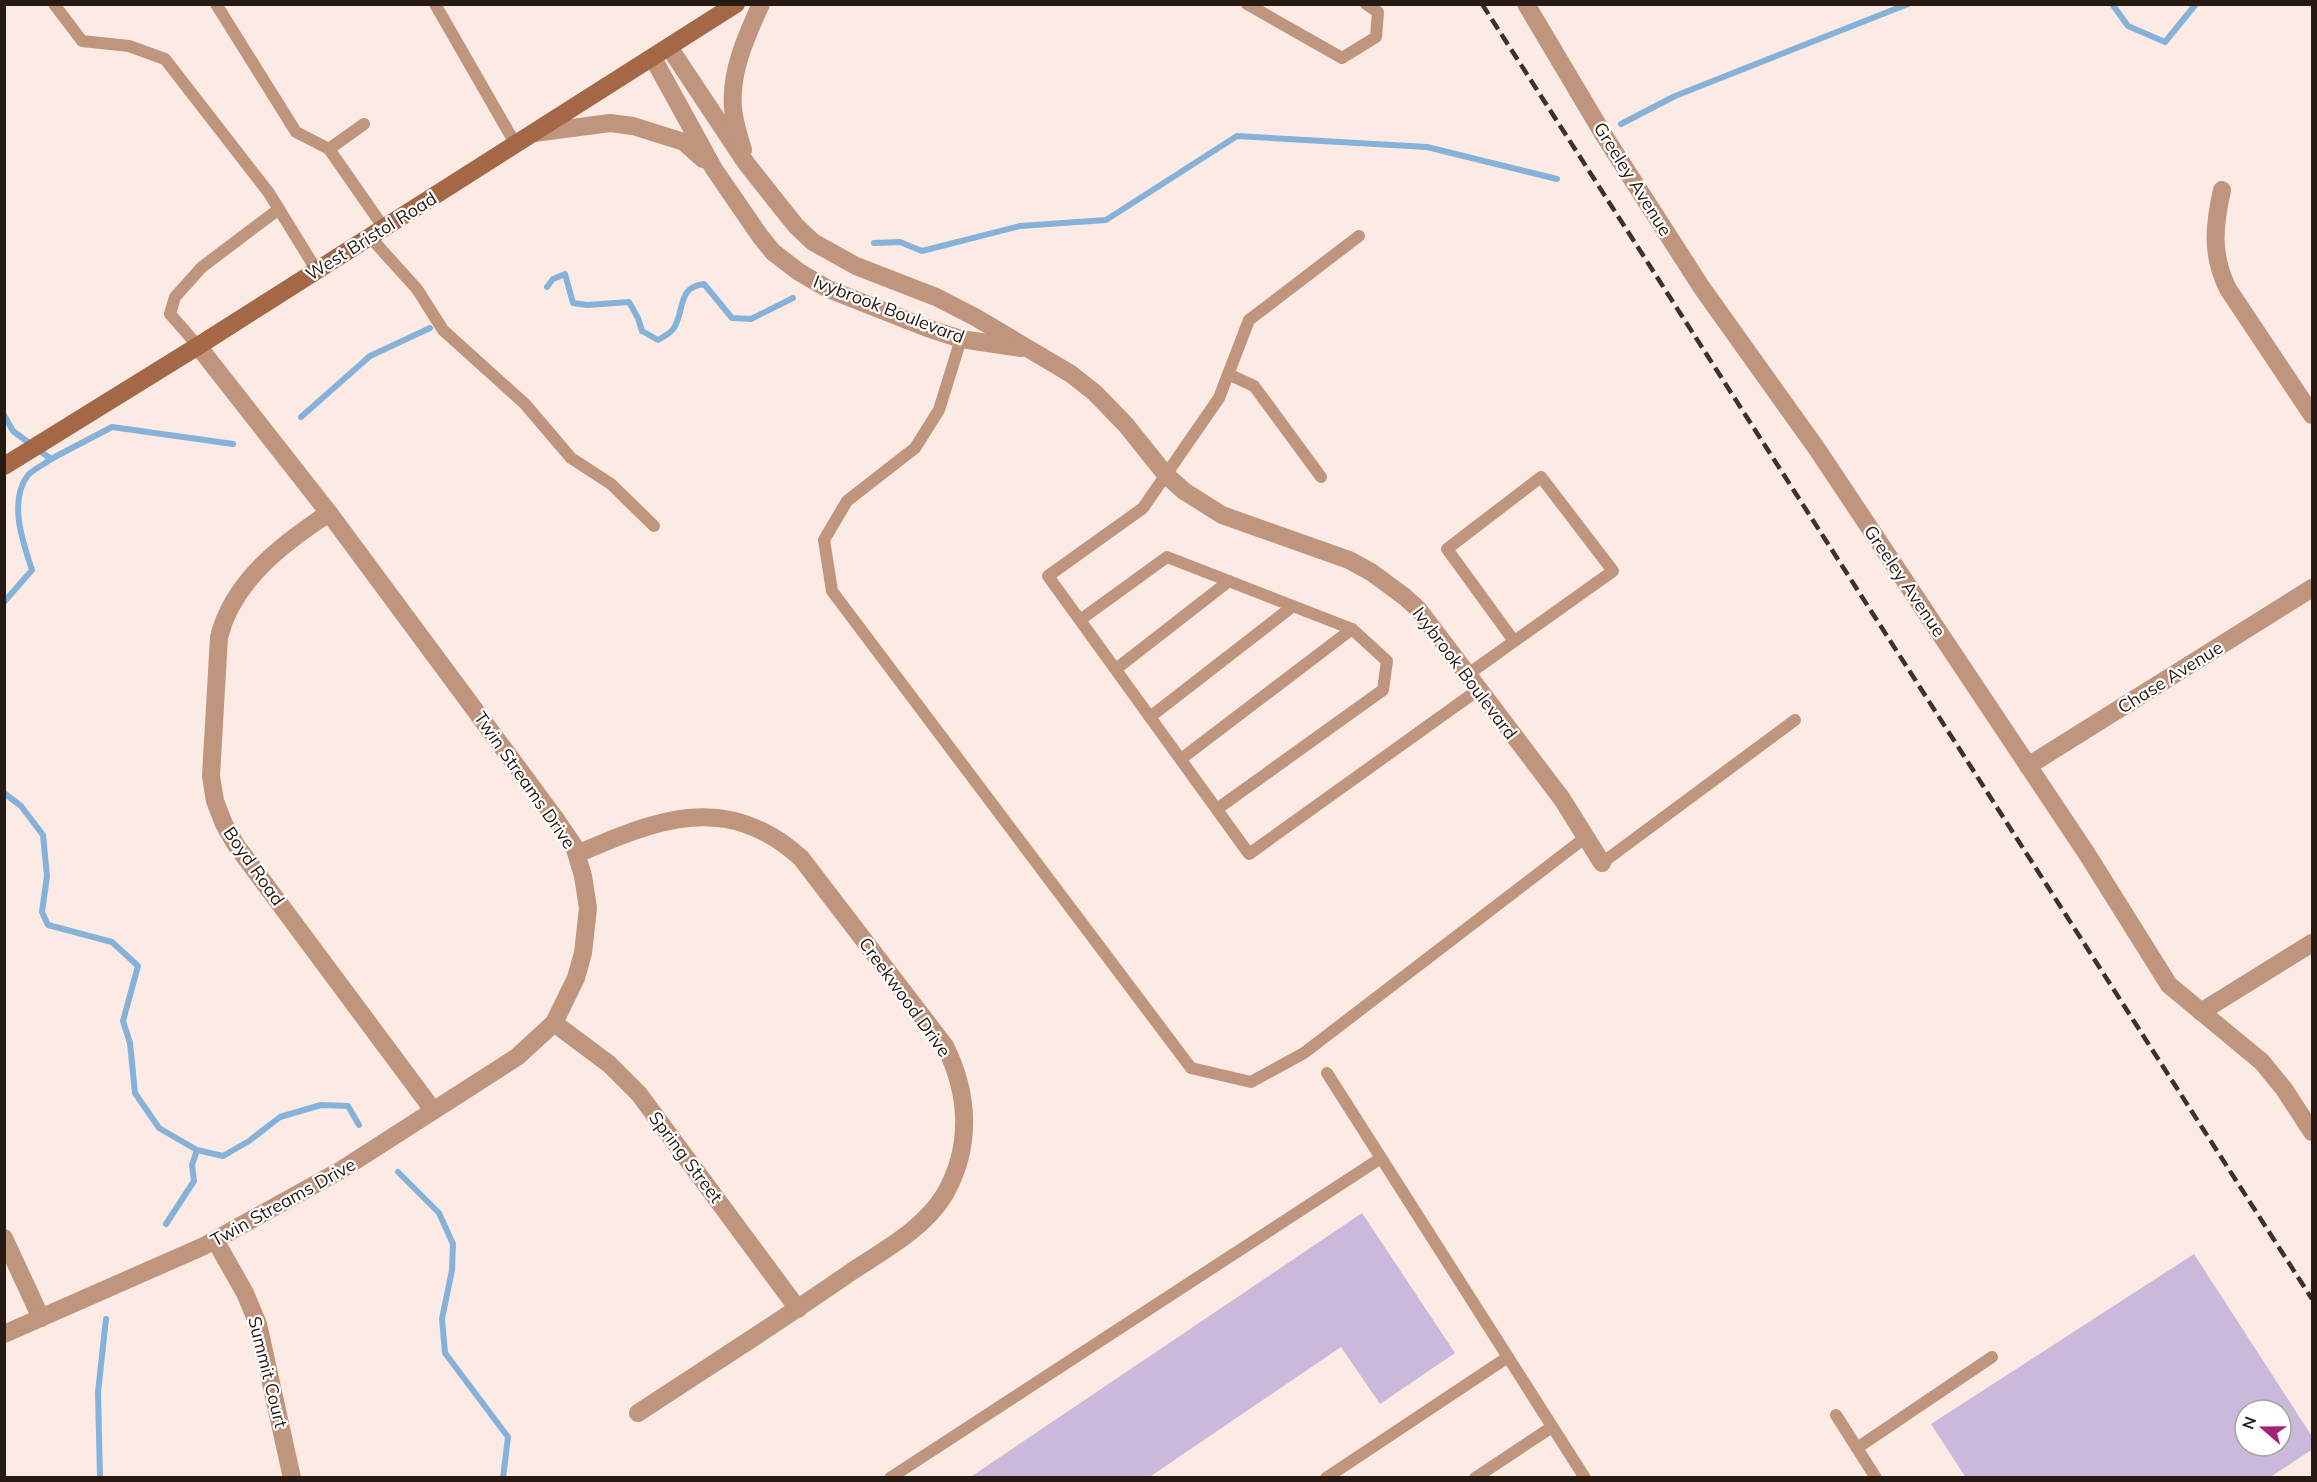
<svg xmlns="http://www.w3.org/2000/svg" width="2317" height="1482" font-family="Mulish,sans-serif">
<style>
.lines{fill:none;stroke-linecap:round;stroke-linejoin:round}
.stream{stroke:#86b2da;stroke-width:6}
.building{fill:#cbb9db;fill-rule:evenodd}
.lane{stroke:#bf957e;stroke-width:12}
.street{stroke:#bf957e;stroke-width:18}
.secondary{stroke:#a56846;stroke-width:18}
.rail{stroke:#3e312a;stroke-width:4.5;stroke-dasharray:12 6;stroke-linecap:butt}
.labels{text-anchor:middle;dominant-baseline:central;stroke-width:4.5;stroke-linejoin:round;paint-order:stroke}
.street-label{font-size:18px;fill:#271a13;stroke:#fff}
</style>
<rect width="100%" height="100%" fill="#fbebe4"/>
<g class="lines">
<g class="stream">
<path d="M2112 4 2128 26 2165 42 2196 4"/>
<path d="M1621 124 1675 96 1908 4"/>
<path d="M874 243 900 242 922 251 1020 226 1106 220 1237 136 1427 147 1557 179"/>
<path d="M547 287 553 279 565 274 573 303 587 305 629 302 638 318 642 331 658 340C663 337 671 333 674 328 685 310 677 287 704 284L732 318 751 319 793 298"/>
<path d="M4 415 13 431 51 459 112 427 233 444"/>
<path d="M301 417 370 356 430 328"/>
<path d="M4 602 32 570C23 543 8 501 28 475 34 469 45 464 51 459"/>
<path d="M4 793 21 806 43 835 47 876 42 912 48 925 112 942 138 966 123 1021 130 1043 135 1093 159 1128 197 1150 223 1156 249 1141 280 1117 321 1105 348 1106 359 1125"/>
<path d="M398 1172 439 1213 453 1244 452 1270 442 1319 445 1353 508 1437 503 1478"/>
<path d="M166 1224 194 1181 192 1165 197 1150"/>
<path d="M100 1478 98 1392 106 1319"/>
</g>
</g>
<g class="building">
<path d="M1362 1213 1455 1353 1380 1404 1341 1347 1148 1478H969Z"/>
<path d="M2194 1254 2313 1438V1449L2269 1478H1966L1931 1424ZM2245 1410H2281V1446H2245Z"/>
</g>
<g class="lines">
<g class="lane">
<path d="M54 4 82 41 129 46 165 59 269 193 317 271"/>
<path d="M216 4 296 132 329 149"/>
<path d="M435 4 516 145"/>
<path d="M1247 4 1342 58 1376 37 1378 12 1366 4"/>
<path d="M364 124 329 149 384 228"/>
<path d="M1359 236 1249 320 1219 398 1143 508 1048 576 1249 854 1478 690"/>
<path d="M370 237 417 289 443 330 525 404 571 458 611 484 654 526"/>
<path d="M961 339 939 410 915 448 847 501 824 540 832 591 1191 1068 1251 1082 1304 1053 1586 837"/>
<path d="M198 346 170 314 175 297 202 267 279 209"/>
<path d="M1228 374 1254 386 1321 477"/>
<path d="M1080 620 1167 557 1352 629 1387 661 1383 690 1217 809"/>
<path d="M1116 669 1229 581"/>
<path d="M1467 675 1613 571 1541 477 1447 549 1514 641"/>
<path d="M1150 717 1293 606"/>
<path d="M1181 759 1352 629"/>
<path d="M1602 863 1795 720"/>
<path d="M1327 1073 1585 1478"/>
<path d="M1836 1415 1876 1478"/>
<path d="M1857 1448 1992 1357"/>
<path d="M890 1478 1381 1158"/>
<path d="M1326 1478 1508 1357"/>
<path d="M1475 1478 1552 1427"/>
</g>
<g class="street">
<path d="M1526 4 1605 137 1702 288 1817 449 2087 854 2169 985 2262 1062 2284 1089 2312 1132"/>
<path d="M669 47 746 163 796 226 813 242 856 266 936 297 975 317 1071 374 1095 393 1126 425 1166 475 1184 491 1222 515 1349 560 1371 572 1405 597 1418 609 1562 799 1602 863"/>
<path d="M653 58 714 169 760 236 773 252 799 272 828 289 927 328 961 339 1021 348"/>
<path d="M534 133 610 123 633 126 684 142 703 159"/>
<path d="M743 150C739 136 734 122 733 108 730 72 746 37 761 4"/>
<path d="M2222 190C2214 226 2211 255 2228 289L2312 415"/>
<path d="M329 513C282 544 233 581 219 637L211 776 215 801 224 824 236 845 433 1110"/>
<path d="M2028 766 2312 588"/>
<path d="M577 854C657 819 727 791 801 858L945 1046C969 1094 972 1146 945 1194 924 1229 884 1250 851 1272 781 1321 709 1366 638 1413"/>
<path d="M2201 1012 2312 943"/>
<path d="M554 1023 609 1064 639 1094 798 1309"/>
<path d="M4 1238 41 1318"/>
<path d="M215 1240 245 1293 258 1324 292 1478"/>
<path d="M4 1334 204 1246 341 1170 517 1057 554 1023 576 978 583 953 588 908 583 876 574 846 555 818 329 513 198 346"/>
</g>
<path class="secondary" d="M4 466 198 346 736 4"/>
<path class="rail" d="M1482 4 2312 1299"/>
</g>
<g class="labels">
<g class="street-label">
<text transform="translate(1633 179) rotate(58)">Greeley Avenue</text>
<text transform="translate(371 236) rotate(-32)">West Bristol Road</text>
<text transform="translate(889 309) rotate(21)">Ivybrook Boulevard</text>
<text transform="translate(1905 581) rotate(56)">Greeley Avenue</text>
<text transform="translate(1465 673) rotate(53)">Ivybrook Boulevard</text>
<text transform="translate(2170 677) rotate(-32)">Chase Avenue</text>
<text transform="translate(525 780) rotate(55)">Twin Streams Drive</text>
<text transform="translate(254 866) rotate(55)">Boyd Road</text>
<text transform="translate(905 997) rotate(54)">Creekwood Drive</text>
<text transform="translate(686 1157) rotate(53)">Spring Street</text>
<text transform="translate(283 1202) rotate(-29)">Twin Streams Drive</text>
<text transform="translate(268 1372) rotate(76)">Summit Court</text>
</g>
</g>
<rect width="2317" height="1482" fill="none" stroke="#271a13" stroke-width="12"/>
<g transform="translate(2263 1428) rotate(290)"><circle r="28" fill="#ffffff" stroke="#a9a3a1" stroke-width="1.5"/>
<path d="M0-4.5L10 22L0 15L-10 22Z" fill="#a02377"/>
<text y="-9" font-size="16" font-weight="bold" text-anchor="middle" fill="#271a13">N</text>
</g>
</svg>
